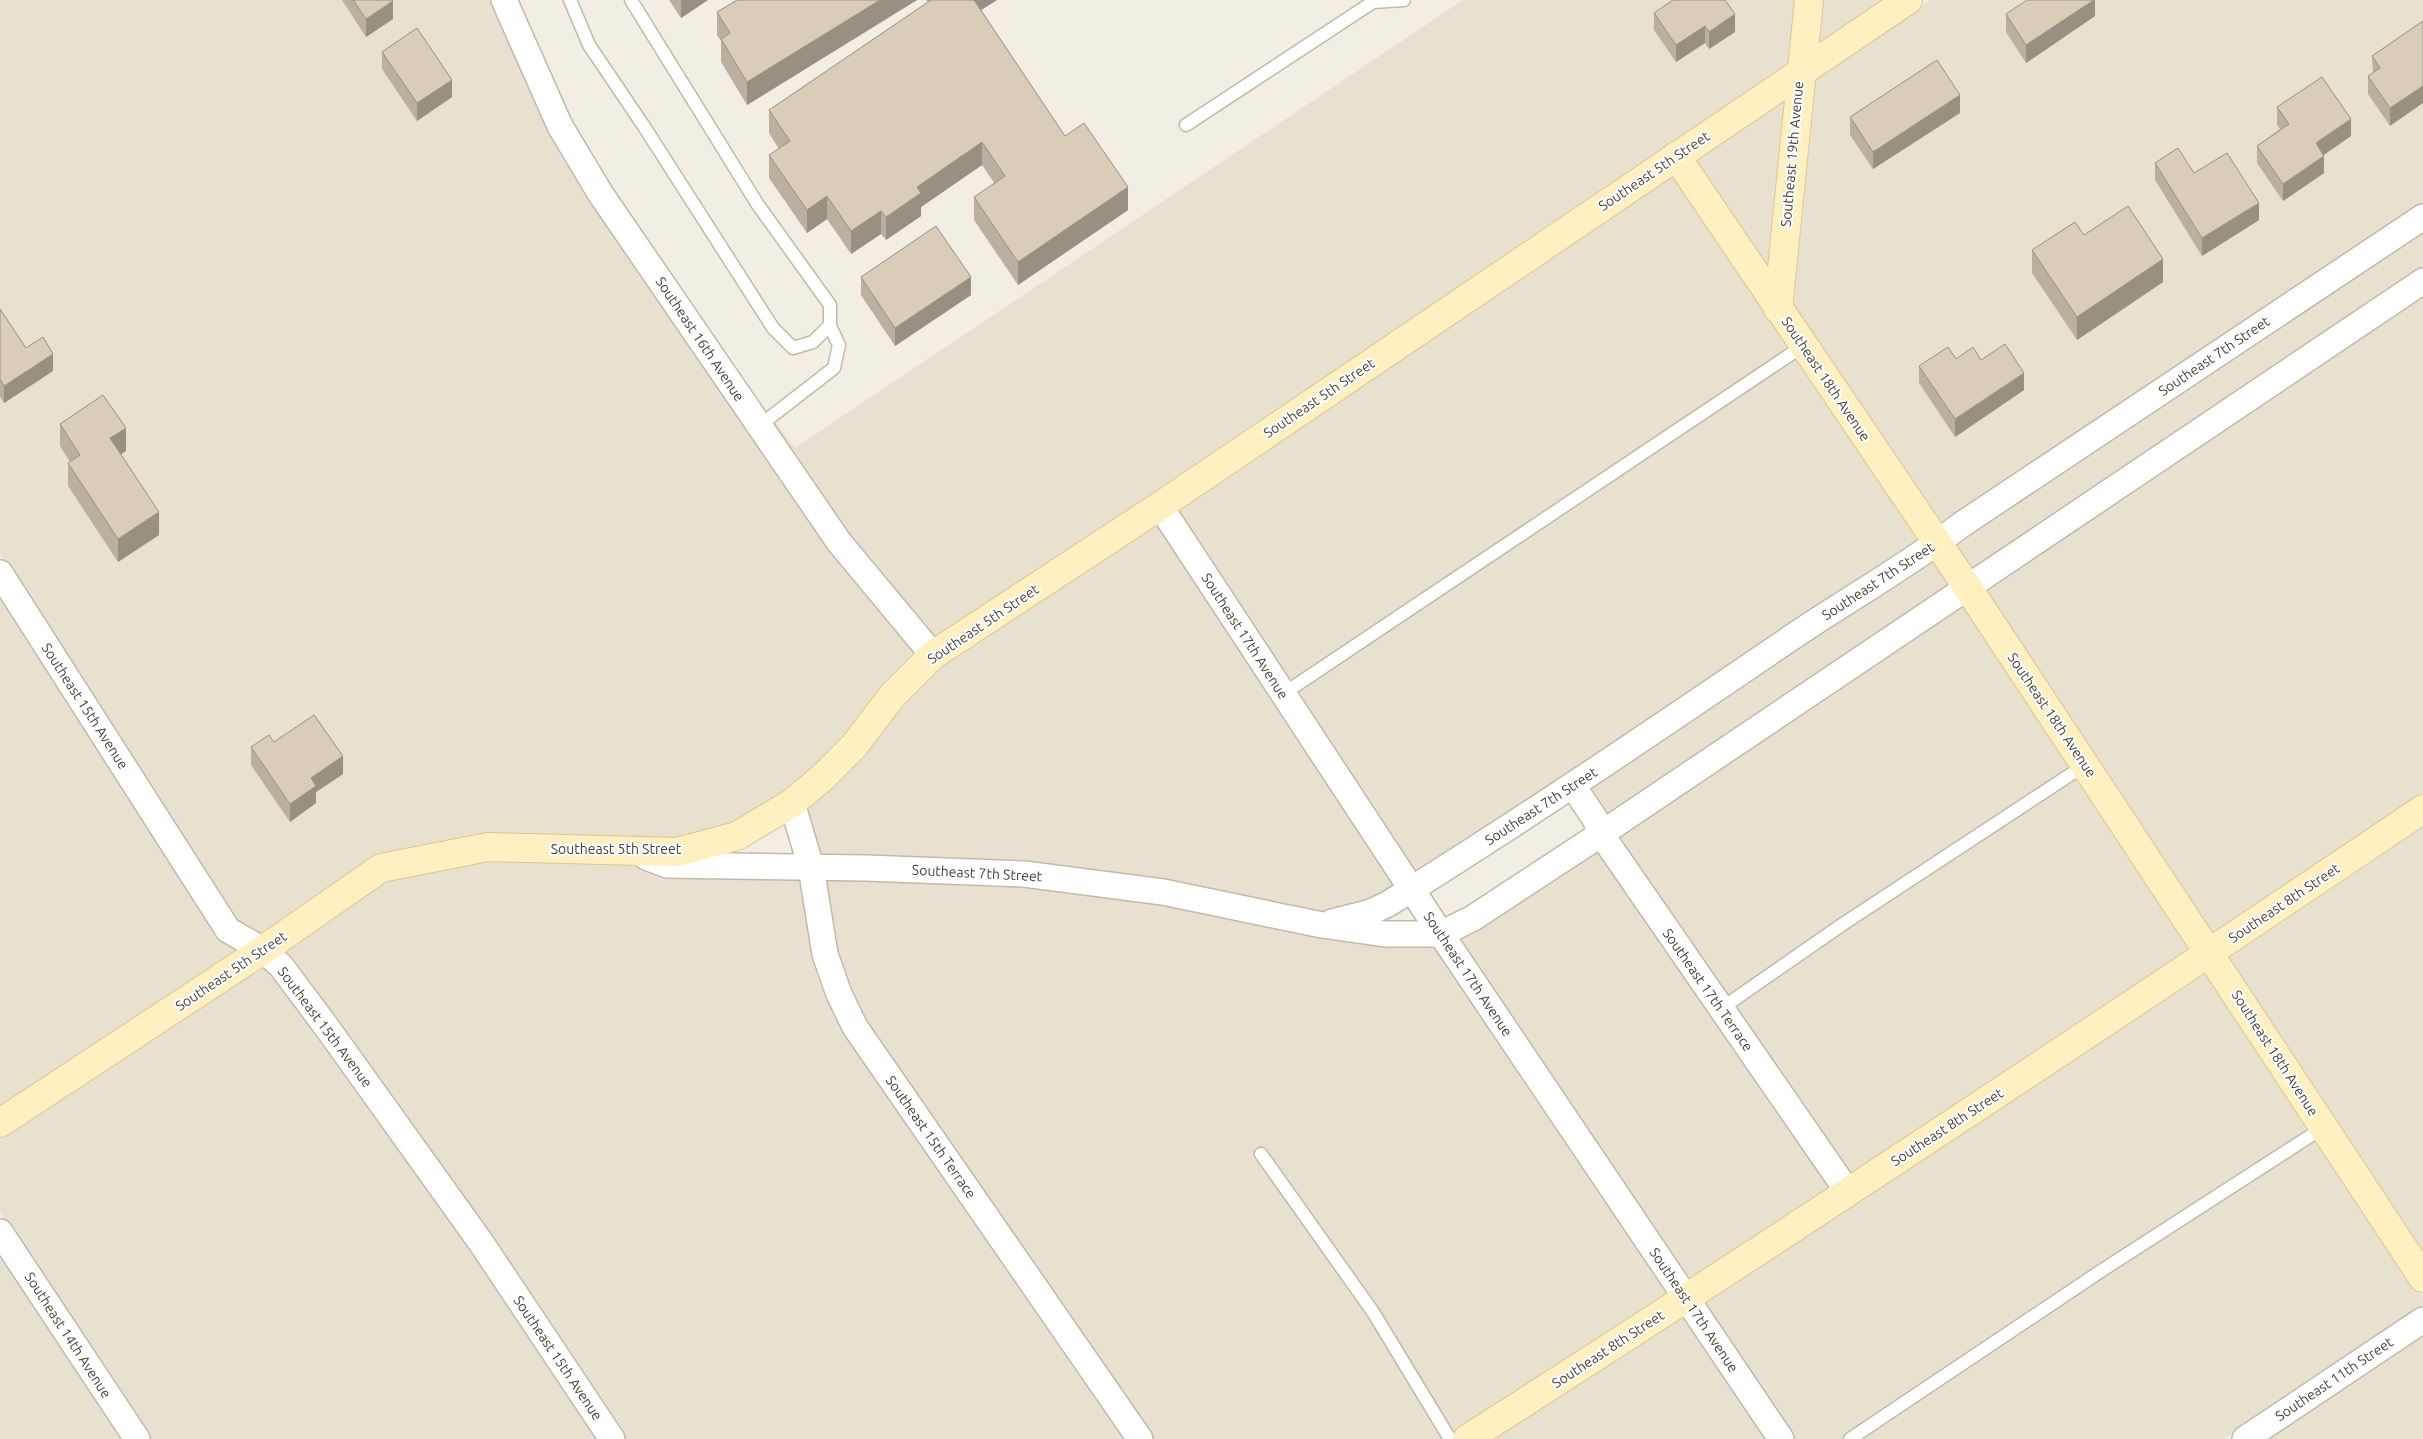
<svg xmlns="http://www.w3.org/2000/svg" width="2423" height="1439" font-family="Ubuntu,sans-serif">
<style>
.residential{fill:#e8e1d0}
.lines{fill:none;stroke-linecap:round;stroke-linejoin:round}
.lane-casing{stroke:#c3b9a8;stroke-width:15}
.street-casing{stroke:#c3b9a8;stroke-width:28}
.secondary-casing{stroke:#dbc78f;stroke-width:30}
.lane{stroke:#fff;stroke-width:12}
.street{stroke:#fff;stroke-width:25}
.secondary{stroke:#fff0c1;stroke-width:28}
.wall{fill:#bbb0a0}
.shaded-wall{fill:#989082}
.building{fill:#d9cdba;stroke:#989082}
.labels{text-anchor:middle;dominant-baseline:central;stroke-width:4;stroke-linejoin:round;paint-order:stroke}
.street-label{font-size:14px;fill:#463e33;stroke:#fff}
</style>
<rect width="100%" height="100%" fill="#f3eee3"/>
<g class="residential">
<path d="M0 0H492L551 131 918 654 815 768 787 792 779 793V796L732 825 674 840 631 839 622 835 621 839 485 836 261 936 235 921 0 554Z"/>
<path d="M1463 0H1797L1789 64 1153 496 934 640 847 536 729 363 795 448Z"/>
<path d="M1820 0H1886L1814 48Z"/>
<path d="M1930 0H2423V202L1939 526 1789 307 1811 80Z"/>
<path d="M1786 96 1769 277 1691 160Z"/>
<path d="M1673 172 1766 311 1765 318 1772 319 1921 539 1784 628 1541 793 1414 874 1175 510Z"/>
<path d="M2423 231V266L1970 572 1953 546 1968 535Z"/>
<path d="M2423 296V794L2212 937 1984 592Z"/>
<path d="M1157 522 1396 885 1366 900 1320 913 819 856 806 809 900 704 940 665Z"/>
<path d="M1935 559 1952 584 1606 816 1589 790 1797 648Z"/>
<path d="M0 593 240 950 0 1109Z"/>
<path d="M1966 604 2194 949 1850 1176 1616 838Z"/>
<path d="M2423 824V1258L2225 957Z"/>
<path d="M1599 850 1832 1188 1688 1283 1457 939 1480 928Z"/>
<path d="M490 859 629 862 665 876 802 879 815 956 1127 1439H624L491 1238 281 952 386 879Z"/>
<path d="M824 879 1025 885 1162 904 1314 935 1316 939 1324 937 1436 946 1670 1295 1444 1439H1153L865 1021 849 991 836 952Z"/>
<path d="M263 964 273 974 473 1250 599 1439H150L0 1212V1137Z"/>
<path d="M2207 969 2423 1297V1305L2223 1439H1794L1702 1304Z"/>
<path d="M0 1251 124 1439H0Z"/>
<path d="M1684 1315 1768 1439H1490Z"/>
<path d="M2423 1335V1439H2267L2414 1340Z"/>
</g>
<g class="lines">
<g class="lane-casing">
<g id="lane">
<path d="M570 0 589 45 645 128 773 328 793 348 813 342 830 325V305L758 205 631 0"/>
<path d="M1186 125 1373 2 1404 0"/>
<path d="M759 426 834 368 839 345 830 326"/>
<path d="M1283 694 1803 346"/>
<path d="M1722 1008 1843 924 2085 765"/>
<path d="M1261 1154 1373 1312 1450 1439"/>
<path d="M1850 1439 2101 1271 2324 1127"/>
</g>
</g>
<g class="street-casing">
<g id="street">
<path d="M504 0 560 126 600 193 839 542 933 655"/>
<path d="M1160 506 1441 934 1781 1439"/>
<path d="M0 573 228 930 263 950 281 966 328 1029 482 1244 612 1439"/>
<path d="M1573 786 1595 819 1601 834 1848 1192"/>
<path d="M792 803 811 867 825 954 839 994 855 1027 1140 1439"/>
<path d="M646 857 667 865 866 868 1024 874 1163 892 1322 925 1385 934H1441L1473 918 1601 834 2423 281"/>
<path d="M1332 922 1371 912 1388 904C1523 820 1654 731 1785 642 1843 602 1905 568 1961 525L2423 217"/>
<path d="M0 1232 137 1439"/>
<path d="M2245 1439 2423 1320"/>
</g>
</g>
<g class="secondary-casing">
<g id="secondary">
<path d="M1676 156 1968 588 2423 1278"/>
<path d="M1778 309 1809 0"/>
<path d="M0 1123 263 950 381 868 488 847 677 852 737 836 792 803 823 777 854 746 892 696 933 655 1160 506 1908 0"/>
<path d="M1467 1439C1789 1234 2107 1022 2423 809"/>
</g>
</g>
<use href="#lane" class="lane"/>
<use href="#street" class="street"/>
<use href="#secondary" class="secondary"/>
</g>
<g class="wall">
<path d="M342 0H392L393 19 366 37Z"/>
<path d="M669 0H708L681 18Z"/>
<path d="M737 0H917L747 105 721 62V41L717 35V12Z"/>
<path d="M926 0H997L981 10 1065 136 1128 210 1018 285 974 220V197L995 184 982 165 921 207V216L886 240 881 234 851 254 827 219 807 233 769 178V155L779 149 769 133V110L928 2Z"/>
<path d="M2095 0V16L2026 63 2006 32V14Z"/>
<path d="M1654 13 1735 32 1709 49 1705 43 1676 62 1654 30Z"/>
<path d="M2423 21 2390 126 2368 94V76L2373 73 2372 56Z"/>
<path d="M382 52 452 97 417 121 382 69Z"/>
<path d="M2277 107 2351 136 2324 155V173L2283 201 2257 163V146L2280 129 2277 125Z"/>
<path d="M1960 113 1873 169 1850 135V117Z"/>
<path d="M2155 163 2194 173 2259 220 2202 256 2155 180Z"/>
<path d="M2084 235 2163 282 2077 340 2032 273V250Z"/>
<path d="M861 277 971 295 895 346 861 295Z"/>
<path d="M0 309 26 348 53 371 4 403 0 397Z"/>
<path d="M1956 359 1981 360 2024 390 1955 437 1919 383V366Z"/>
<path d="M60 424 126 451 121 454 159 535 118 562 68 486V463L70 462 60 446Z"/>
<path d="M274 742 343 774 316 792V803L290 822 251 765V747Z"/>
</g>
<g class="shaded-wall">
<path d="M681 0H708L681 18Z"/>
<path d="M880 0H917L747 105V82Z"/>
<path d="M970 0H997L970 17Z"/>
<path d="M2094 0H2095V16L2026 63V45Z"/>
<path d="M393 1V19L366 37V19Z"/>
<path d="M1735 14V32L1709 49V32Z"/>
<path d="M1705 26V43L1676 62V45Z"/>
<path d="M452 80V97L417 121V103Z"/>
<path d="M2423 86V103L2390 126V108Z"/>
<path d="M1960 95V113L1873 169V152Z"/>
<path d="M2351 119V136L2316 160V143Z"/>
<path d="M982 142V165L921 207V216L886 240V217L917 187Z"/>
<path d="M2324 156V173L2283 201V184Z"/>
<path d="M1128 187V210L1018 285V262Z"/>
<path d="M827 196V219L807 233V210Z"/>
<path d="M2259 203V220L2202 256V238Z"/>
<path d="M881 211V234L851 254V231Z"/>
<path d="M2163 259V282L2077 340V317Z"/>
<path d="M971 277V295L895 346V328Z"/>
<path d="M53 354V371L4 403V386Z"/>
<path d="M2024 373V390L1955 437V419Z"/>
<path d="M126 428V451L110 461V438Z"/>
<path d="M159 512V535L118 562V539Z"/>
<path d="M343 756V774L316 792V803L290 822V804L311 778Z"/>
</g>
<g class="building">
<path d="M353 0H392L393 1 366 19Z"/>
<path d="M737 0H880L747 82 721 39 730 33 717 12Z"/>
<path d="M931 0H974L1065 136 1084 123 1128 187 1018 262 974 197 1005 176 982 142 917 187 921 193 886 217 881 211 851 231 827 196 807 210 769 155 790 141 769 110Z"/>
<path d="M1673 0H1725L1735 14 1709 32 1705 26 1676 45 1654 13Z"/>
<path d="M2027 0H2094L2026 45 2006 14Z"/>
<path d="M2423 21V86L2390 108 2368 76 2380 68 2372 56Z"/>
<path d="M417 28 452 80 417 103 382 52Z"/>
<path d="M1937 60 1960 95 1873 152 1850 117Z"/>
<path d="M2322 77 2351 119 2316 143 2324 156 2283 184 2257 146 2289 124 2277 107Z"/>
<path d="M2178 148 2194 173 2227 153 2259 203 2202 238 2155 163Z"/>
<path d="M2128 206 2163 259 2077 317 2032 250 2075 222 2084 235Z"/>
<path d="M936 226 971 277 895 328 861 277Z"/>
<path d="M0 309 26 348 43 337 53 354 4 386 0 379Z"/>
<path d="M2005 344 2024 373 1955 419 1919 366 1948 347 1956 359 1973 347 1981 360Z"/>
<path d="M103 395 126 428 110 438 159 512 118 539 68 463 80 455 60 424Z"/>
<path d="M314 715 343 756 311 778 316 786 290 804 251 747 269 735 274 742Z"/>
</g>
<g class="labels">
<g class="street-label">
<text transform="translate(1792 154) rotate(-85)">Southeast 19th Avenue</text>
<text transform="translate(1654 171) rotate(-34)">Southeast 5th Street</text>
<text transform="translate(700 339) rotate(56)">Southeast 16th Avenue</text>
<text transform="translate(2214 356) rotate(-34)">Southeast 7th Street</text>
<text transform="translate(1826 379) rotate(56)">Southeast 18th Avenue</text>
<text transform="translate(1319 398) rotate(-34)">Southeast 5th Street</text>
<text transform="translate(1878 581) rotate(-33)">Southeast 7th Street</text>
<text transform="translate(983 624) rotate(-34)">Southeast 5th Street</text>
<text transform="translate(1245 636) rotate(57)">Southeast 17th Avenue</text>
<text transform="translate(85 706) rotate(57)">Southeast 15th Avenue</text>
<text transform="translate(2052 715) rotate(56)">Southeast 18th Avenue</text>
<text transform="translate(1541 806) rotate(-33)">Southeast 7th Street</text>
<text x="616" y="849">Southeast 5th Street</text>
<text transform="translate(977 873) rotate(3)">Southeast 7th Street</text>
<text transform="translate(2284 903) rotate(-34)">Southeast 8th Street</text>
<text transform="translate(231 971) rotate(-34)">Southeast 5th Street</text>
<text transform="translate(1468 974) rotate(56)">Southeast 17th Avenue</text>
<text transform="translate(1708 990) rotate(55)">Southeast 17th Terrace</text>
<text transform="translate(325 1027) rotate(53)">Southeast 15th Avenue</text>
<text transform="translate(2275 1053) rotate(57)">Southeast 18th Avenue</text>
<text transform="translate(1947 1127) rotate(-33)">Southeast 8th Street</text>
<text transform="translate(931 1137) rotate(55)">Southeast 15th Terrace</text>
<text transform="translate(1694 1310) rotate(56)">Southeast 17th Avenue</text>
<text transform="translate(68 1335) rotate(57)">Southeast 14th Avenue</text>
<text transform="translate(1608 1349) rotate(-33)">Southeast 8th Street</text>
<text transform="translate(558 1358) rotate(56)">Southeast 15th Avenue</text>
<text transform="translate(2334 1379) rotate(-34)">Southeast 11th Street</text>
</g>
</g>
</svg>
